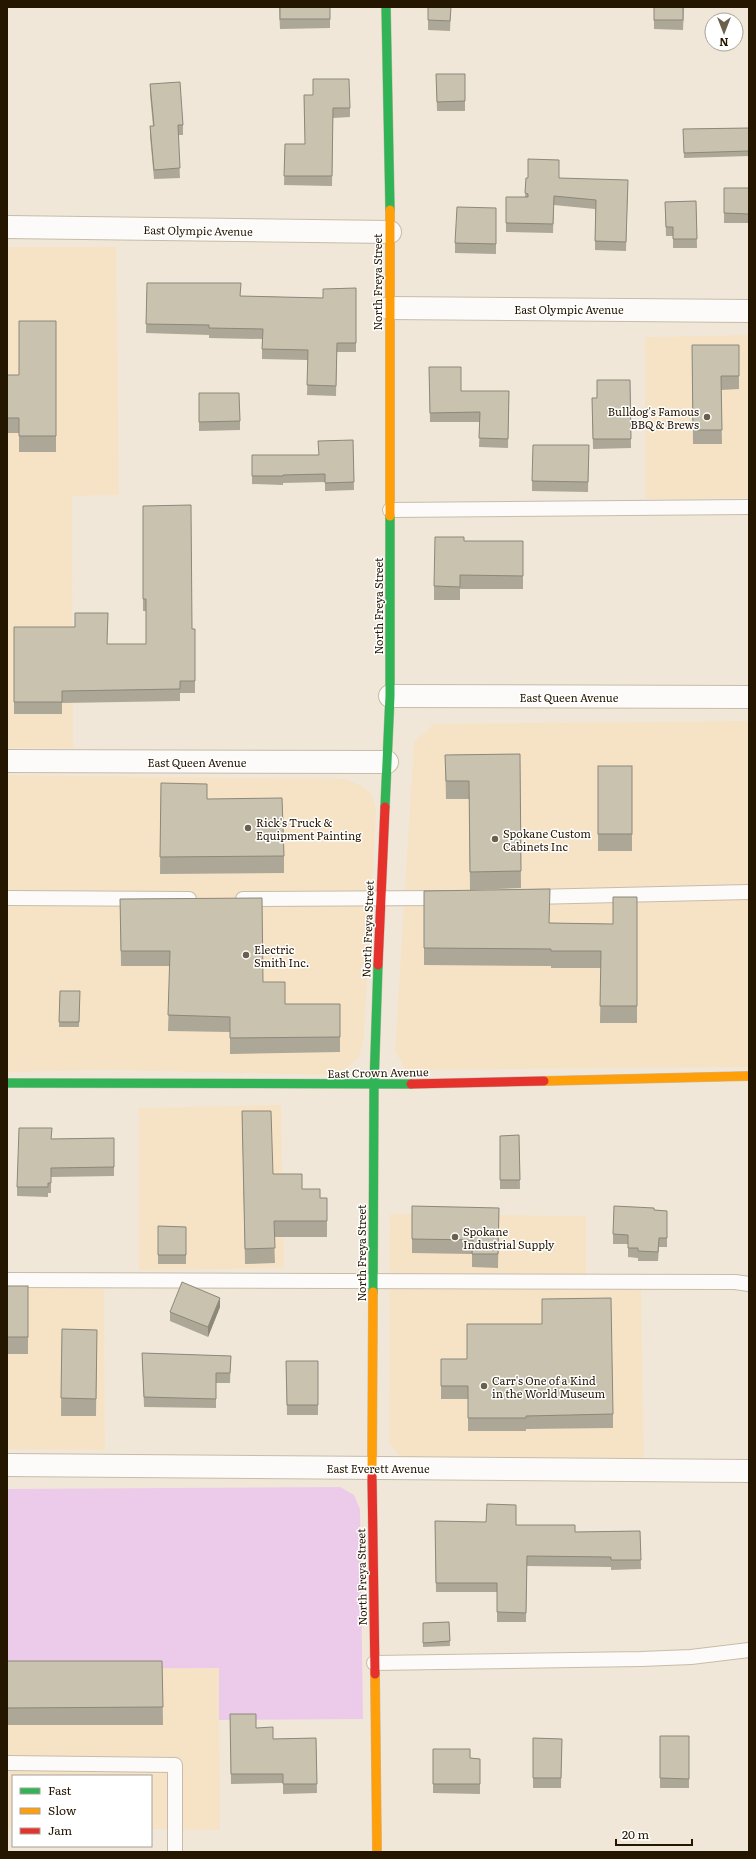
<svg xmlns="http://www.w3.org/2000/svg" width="756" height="1859" font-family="Literata,serif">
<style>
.built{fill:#f6e3c6}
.green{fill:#eccbea}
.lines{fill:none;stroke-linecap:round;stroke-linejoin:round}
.lane-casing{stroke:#c7bca9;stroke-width:16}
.street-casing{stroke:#c7bca9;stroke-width:24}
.fast-casing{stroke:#c7bca9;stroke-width:10}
.slow-casing{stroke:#c7bca9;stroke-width:10}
.jam-casing{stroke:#c7bca9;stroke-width:10}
.lane{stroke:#fdfbf9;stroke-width:14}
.street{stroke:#fdfbf9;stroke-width:22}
.fast{stroke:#30b455;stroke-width:9}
.slow{stroke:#ff9f0a;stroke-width:9}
.jam{stroke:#e5322d;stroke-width:9}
.wall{fill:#aca796}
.shaded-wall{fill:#8c887a}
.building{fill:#c8c2ae;stroke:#8c887a}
.poi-dot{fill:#6c5f4c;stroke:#fff;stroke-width:1.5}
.labels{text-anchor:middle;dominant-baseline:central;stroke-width:3;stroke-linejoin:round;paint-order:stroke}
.street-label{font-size:11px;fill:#251600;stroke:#fff}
.poi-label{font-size:11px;fill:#251600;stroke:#fff;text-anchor:start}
</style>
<rect width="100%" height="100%" fill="#f0e7d9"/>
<g class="built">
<path d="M7 247H116L119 495 72 496 73 748H7Z"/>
<path d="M749 335V498L645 499V337Z"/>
<path d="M749 721V1067L405 1070 395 1050 414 742 434 724Z"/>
<path d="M7 775 345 779 360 785 372 795 376 809 364 1036 360 1056 348 1067 336 1075 108 1070 7 1072Z"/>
<path d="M281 1105 284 1268 139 1270V1108Z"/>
<path d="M390 1214 586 1216V1287L641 1289 644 1462 401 1458 389 1443Z"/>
<path d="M7 1288 104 1289 105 1450 7 1449Z"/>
<path d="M219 1668 220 1830 151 1829V1776H13V1829H7V1669Z"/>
</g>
<path class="green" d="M340 1487 354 1495 360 1509 363 1719 219 1720V1668L7 1669V1489Z"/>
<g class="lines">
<g class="lane-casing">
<g id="lane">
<path d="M390 510 749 507"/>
<path d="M531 897 749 892"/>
<path d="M7 898 189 899"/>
<path d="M243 899 443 898"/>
<path d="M7 1280 735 1282 749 1284"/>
<path d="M374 1663 641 1659 691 1657 749 1650"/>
<path d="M7 1763 175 1765V1852"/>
</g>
</g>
<g class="street-casing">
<g id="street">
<path d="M7 227 390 232"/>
<path d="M389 308 749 311"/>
<path d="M390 696 749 697"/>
<path d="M7 761 387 762"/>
<path d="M7 1465 749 1471"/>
</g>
</g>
<g class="fast-casing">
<g id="fast">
<path d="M386 7 390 210"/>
<path d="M385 807 390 696V516"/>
<path d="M7 1083 411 1084"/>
<path d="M373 1292 374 1085 378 965"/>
</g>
</g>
<g class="slow-casing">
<g id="slow">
<path d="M390 210V516"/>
<path d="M544 1081 749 1076"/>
<path d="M372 1477 373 1292"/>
<path d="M375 1674 377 1852"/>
</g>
</g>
<g class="jam-casing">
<g id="jam">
<path d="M378 965 385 807"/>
<path d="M411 1084 544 1081"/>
<path d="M372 1477 375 1674"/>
</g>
</g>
<use href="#lane" class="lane"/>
<use href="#street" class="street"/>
<use href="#fast" class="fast"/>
<use href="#slow" class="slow"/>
<use href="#jam" class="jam"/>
</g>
<g class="wall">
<path d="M279 7H330V28L280 29Z"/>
<path d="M428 7H451L450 31 428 30Z"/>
<path d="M654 7H684L683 30 654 29Z"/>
<path d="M436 74H465V111H437Z"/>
<path d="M150 84 183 125V135H178L180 178 154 179 150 136V126H153L150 94Z"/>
<path d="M304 95 350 108V117L333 118 332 186 284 185 285 144H305Z"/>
<path d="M749 128V156L684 158 683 129Z"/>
<path d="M526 178 628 180 626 251 595 250V209L554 205 553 233 506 232V197H525Z"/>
<rect x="724" y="188" width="25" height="35"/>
<path d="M696 201 697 248H673V236H666L665 202Z"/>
<path d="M496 208V254L455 253V243Z"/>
<path d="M147 283 240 296 323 298 356 288V352H337L336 396 307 395 308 360 262 359V339L209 338V335L146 333Z"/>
<path d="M56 321V452H19V433H7V375H19Z"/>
<path d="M692 345H739V389L721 390 722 444H693Z"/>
<path d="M429 367 461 391H509L508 448 479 447 480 422H430Z"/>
<path d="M630 380 631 448 593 449 592 398H597Z"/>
<path d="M199 393 240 421V430L199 431Z"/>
<path d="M353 440 354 490 325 491V482L283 483V485L252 484V455H319Z"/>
<path d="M589 445 588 492 532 491V481Z"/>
<path d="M143 506 192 629H195V693H180V701L62 703V714H14V627L107 644H146V611H143Z"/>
<path d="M464 541H523V589H460V600H434V586Z"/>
<path d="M520 754 521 888 470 890 469 799H446L445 755Z"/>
<rect x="598" y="766" width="34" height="85"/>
<path d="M161 783 207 799 284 856V873L160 874Z"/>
<path d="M424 891 550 923 613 924 637 897V1023H600L601 968H551V966L424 965Z"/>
<path d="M120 899 263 982 285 1004H340V1052L230 1054V1032L168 1031 170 966H121Z"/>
<path d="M60 991H80L79 1027H59Z"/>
<path d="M242 1111 273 1174 302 1189 320 1198H327V1237H274L275 1263 245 1264Z"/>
<path d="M519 1135 520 1189H500V1136Z"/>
<path d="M114 1138V1176L51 1177V1193H48V1197L17 1196V1187L52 1139Z"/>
<path d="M499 1208 498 1268 472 1267V1254L412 1253V1239Z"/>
<path d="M654 1210 667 1211V1247H659L658 1261H638V1258L628 1257V1244H613V1234Z"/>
<path d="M158 1226 186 1227V1264H158Z"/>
<rect x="7" y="1286" width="21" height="68"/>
<path d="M220 1307 208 1337 170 1321V1312Z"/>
<path d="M62 1329 97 1330 96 1416H61Z"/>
<path d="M142 1353 231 1356 230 1383H216V1408L144 1407Z"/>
<path d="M286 1361H318V1415H287Z"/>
<path d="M441 1372 613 1414V1428L526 1429V1431H468V1399H441Z"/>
<path d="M435 1521 516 1525 575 1532 640 1531 641 1569 611 1570V1567L527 1566 526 1622H497V1592H436Z"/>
<path d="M449 1622 450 1646 423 1647V1623Z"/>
<path d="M7 1661H162L163 1725H7Z"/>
<path d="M230 1714 256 1728 273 1739 316 1738 317 1793 283 1794V1783L231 1784Z"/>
<rect x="660" y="1736" width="29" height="52"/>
<path d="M533 1738 562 1739 561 1788H533Z"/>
<path d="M433 1749 470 1758 480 1759V1794L433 1793Z"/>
</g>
<path class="shaded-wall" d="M220 1298V1307L208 1337V1327Z"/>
<g class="building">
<rect x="280" y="7" width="50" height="12"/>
<path d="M428 7H451L450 21 428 20Z"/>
<rect x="654" y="7" width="29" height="13"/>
<path d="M436 74H465V101L437 102Z"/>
<path d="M313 79H349L350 108H333L332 176H284L285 144H305L304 95H313Z"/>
<path d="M180 82 183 125H178L180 168 154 170 150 126H154L150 84Z"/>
<path d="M749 128V151L684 153 683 129Z"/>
<path d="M528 159 559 160V178L628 180 626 242 595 241 596 200 554 196 553 224 506 223V197H528V194L525 193 526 178H528Z"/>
<path d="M724 188H749V214L724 213Z"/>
<path d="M696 201 697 239H673V227H666L665 202Z"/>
<path d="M457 207 496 208V244L455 243Z"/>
<path d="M147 283H241L240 296 323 298V289L356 288V343H337L336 386 307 385 308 350 262 349 263 329 209 328V325L146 324Z"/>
<path d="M19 321H56V436H19V418H7V375H19Z"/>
<path d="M692 345H739V376H721L722 430H693Z"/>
<path d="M429 367H461V391H509L508 439 479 438 480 412 430 413Z"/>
<path d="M597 380H630L631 439H593L592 398H597Z"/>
<path d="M199 393H239L240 421 199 422Z"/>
<path d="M353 440 354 482 325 483V474L283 475V476H252V455H319L318 441Z"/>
<path d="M533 445H589L588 482 532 481Z"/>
<path d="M191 505 192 629H195V681H180V689L62 691V702H14V627H75V613H108L107 644H146V599H143V506Z"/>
<path d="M435 537H464V541H523V576L460 575V587L434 586Z"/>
<path d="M520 754 521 871 470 872 469 781H446L445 755Z"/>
<rect x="598" y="766" width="34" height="68"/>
<path d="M161 783 207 784V799L282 798 284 856 160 857Z"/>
<path d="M550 889 549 923 613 924V897H637V1006H600L601 951H551V949L424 948V891Z"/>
<path d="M262 898 263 982H285V1004H340V1037L230 1038V1017L168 1015 170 951H121L120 899Z"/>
<path d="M60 991H80L79 1022H59Z"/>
<path d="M242 1111H271L273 1174H302V1189H320V1198H327V1221H274L275 1248 245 1249Z"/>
<path d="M19 1128H52L51 1139 114 1138V1167L51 1168V1183H48V1187H17Z"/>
<path d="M519 1135 520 1180H500V1136Z"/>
<path d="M412 1206 499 1208 498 1254H472L473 1240 412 1239Z"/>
<path d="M614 1206 654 1208V1210L667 1211V1238H659L658 1252 638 1251V1248H628V1235L613 1234Z"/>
<path d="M158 1226 186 1227V1255H158Z"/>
<path d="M182 1282 220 1298 208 1327 170 1312Z"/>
<rect x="7" y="1286" width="21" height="51"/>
<path d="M611 1298 613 1414 526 1416V1418H468V1386H441V1359H467V1324H542V1299Z"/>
<path d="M62 1329 97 1330 96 1399 61 1398Z"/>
<path d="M142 1353 231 1356 230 1373H216V1399L144 1397Z"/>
<path d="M286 1361H318V1405H287Z"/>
<path d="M487 1504 516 1505V1525H575V1532L640 1531 641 1560H611V1557L527 1556 526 1613 497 1612V1583H436L435 1521 486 1522Z"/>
<path d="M449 1622 450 1641 423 1643V1623Z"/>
<path d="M7 1661H162L163 1707 7 1708Z"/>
<path d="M230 1714H256V1728L273 1727V1739L316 1738 317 1784H283V1774H231Z"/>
<path d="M660 1736H689V1779L660 1778Z"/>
<path d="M533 1738 562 1739 561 1778H533Z"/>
<path d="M433 1749H470V1758L480 1759V1784H433Z"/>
</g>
<g class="poi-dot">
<circle cx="707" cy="417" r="4"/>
<circle cx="248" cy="828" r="4"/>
<circle cx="495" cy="839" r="4"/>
<circle cx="246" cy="955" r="4"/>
<circle cx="455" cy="1237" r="4"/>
<circle cx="484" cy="1386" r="4"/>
</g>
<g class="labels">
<g class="street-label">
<text transform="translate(198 230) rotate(1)">East Olympic Avenue</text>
<text transform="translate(377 282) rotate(-90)">North Freya Street</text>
<text x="569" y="309">East Olympic Avenue</text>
<text transform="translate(378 606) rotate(-90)">North Freya Street</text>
<text x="569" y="697">East Queen Avenue</text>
<text x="197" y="762">East Queen Avenue</text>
<text transform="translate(367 929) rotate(-88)">North Freya Street</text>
<text transform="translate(378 1072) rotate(-1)">East Crown Avenue</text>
<text transform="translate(361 1253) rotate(-90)">North Freya Street</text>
<text x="378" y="1468">East Everett Avenue</text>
<text transform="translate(361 1577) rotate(-91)">North Freya Street</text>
</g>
<g class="poi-label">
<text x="699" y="411" text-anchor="end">Bulldog's Famous<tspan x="699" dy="13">BBQ &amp; Brews</tspan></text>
<text x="256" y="822">Rick's Truck &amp;<tspan x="256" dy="13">Equipment Painting</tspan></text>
<text x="503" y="833">Spokane Custom<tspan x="503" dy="13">Cabinets Inc</tspan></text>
<text x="254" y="949">Electric<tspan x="254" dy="13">Smith Inc.</tspan></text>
<text x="463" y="1231">Spokane<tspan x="463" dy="13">Industrial Supply</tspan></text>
<text x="492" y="1380">Carr's One of a Kind<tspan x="492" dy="13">in the World Museum</tspan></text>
</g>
</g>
<rect width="756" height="1859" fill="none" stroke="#251600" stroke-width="16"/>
<rect x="12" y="1775" width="140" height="72" fill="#ffffff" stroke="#a8a299"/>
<rect x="20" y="1788" width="20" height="6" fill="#30b455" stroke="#a8a299"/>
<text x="48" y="1795" font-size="12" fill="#251600">Fast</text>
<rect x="20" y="1808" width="20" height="6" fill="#ff9f0a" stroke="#a8a299"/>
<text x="48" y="1815" font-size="12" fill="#251600">Slow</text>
<rect x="20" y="1828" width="20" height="6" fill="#e5322d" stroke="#a8a299"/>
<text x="48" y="1835" font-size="12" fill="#251600">Jam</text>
<g transform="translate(724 32) rotate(180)"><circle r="19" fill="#ffffff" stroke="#a8a299"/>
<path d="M0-3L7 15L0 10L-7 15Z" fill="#6c5f4c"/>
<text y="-6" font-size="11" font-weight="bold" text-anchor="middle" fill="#251600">N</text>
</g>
<path d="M616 1839v6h76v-6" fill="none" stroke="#251600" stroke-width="2"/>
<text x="622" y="1839" font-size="12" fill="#251600" stroke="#ffffff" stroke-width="3" paint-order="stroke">20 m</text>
</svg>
